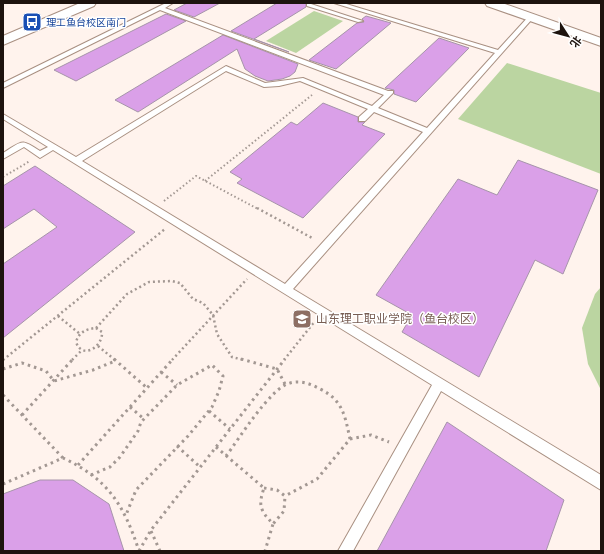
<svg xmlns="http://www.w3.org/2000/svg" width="604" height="554" font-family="Arial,'Noto Sans SC',sans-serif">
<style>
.green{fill:#bbd5a1}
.building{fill:#daa0e8;stroke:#a694aa}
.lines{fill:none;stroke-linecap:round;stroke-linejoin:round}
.service-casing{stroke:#a99082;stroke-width:2}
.secondary-casing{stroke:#a99082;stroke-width:2}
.primary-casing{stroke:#a99082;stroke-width:2}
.path-far2{stroke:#a39893;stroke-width:2;stroke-dasharray:1.5 2.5;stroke-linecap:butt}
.path-far1{stroke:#a39893;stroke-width:2.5;stroke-dasharray:2 3;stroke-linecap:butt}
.path{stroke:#a39893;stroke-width:3;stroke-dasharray:2.5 4;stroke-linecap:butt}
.service{fill:#fff;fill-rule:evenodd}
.secondary{fill:#fff;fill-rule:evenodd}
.primary{fill:#fff;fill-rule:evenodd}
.labels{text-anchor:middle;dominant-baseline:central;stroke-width:3;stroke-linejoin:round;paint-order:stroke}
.far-transit-label{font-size:10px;fill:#164399;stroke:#fff;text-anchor:start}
.education-label{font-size:12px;fill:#785e54;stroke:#fff;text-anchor:start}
</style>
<rect width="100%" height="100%" fill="#fff3ed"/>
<g class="green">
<path d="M314 11 343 21 296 53 266 41Z"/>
<path d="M507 63 601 93V174L458 119Z"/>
<path d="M601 287V390L588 364 582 328 595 294Z"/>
</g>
<g class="building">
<path d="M187 3H220L194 17 174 10Z"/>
<path d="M277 3H306V7L254 39 289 52 231 31Z"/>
<path d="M166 14 186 21 76 81 54 70Z"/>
<path d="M366 16 391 23 336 69 309 60 357 23 364 22 362 19Z"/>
<path d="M223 35 298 64 295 72 290 76 282 79 268 81 255 76 245 69 237 49 138 112 115 100Z"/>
<path d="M439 38 469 48 416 102 394 94V90L385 88Z"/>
<path d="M323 103 358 117V122H365L362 125 385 134 303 218 237 183 242 179 230 172 291 122 297 125Z"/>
<path d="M518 160 598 190 563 274 535 260 479 377 402 332 412 315 376 295 458 179 497 195Z"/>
<path d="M35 166 135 232 3 338V264L57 227 34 209 3 229V186Z"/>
<path d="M447 422 564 500 546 551H377Z"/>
<path d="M40 480H73L109 504 124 551H3V494Z"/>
</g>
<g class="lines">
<g class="service-casing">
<g id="service">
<path d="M166 3H173L165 8 388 91H393V93L378 108 427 128 495 53 334 3H343L498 50 529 16H533V18L293 289 601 475V490L441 391 353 551H338L432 385 53 150 40 158 24 147 3 159V153C23 141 20 138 40 151L48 147 3 119V114L76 157 226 66 265 83 303 78 372 106 384 95 160 10 3 88V83ZM226 71 264 87 279 86 300 81 368 109 359 117V121H365L374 112 423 132 285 284 82 161Z"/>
<path d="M307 4H311L363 21 358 22 307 6Z"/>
</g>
</g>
<g class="secondary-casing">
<path id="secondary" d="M80 3H96L94 6 3 45V36Z"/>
</g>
<g class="primary-casing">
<path id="primary" d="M485 3H502L601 38V46L487 6Z"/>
</g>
<g class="path-far2">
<path d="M3 177 30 161"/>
<path d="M205 181 312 95"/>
<path d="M164 201 196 176 258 209"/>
</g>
<g class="path-far1">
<path d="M257 208 314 239"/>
<path d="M58 316 80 334"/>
<path d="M96 328 127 294 149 282 172 281 180 283 193 299 203 303 213 315 217 334 232 357 244 360"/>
<path d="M96 328 102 332C103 347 82 360 76 342 79 332 86 329 96 328Z"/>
<path d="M98 346 115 360"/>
<path d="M3 360 165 229"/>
<path d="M72 360 81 351"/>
<path d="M172 360 247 279"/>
<path d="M284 360 315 321"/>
</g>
<g class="path">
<path d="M114 359 147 388"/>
<path d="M241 359 277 369 285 384"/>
<path d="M3 369 22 363 46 371 54 381 93 370 115 361"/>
<path d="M161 372 177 385"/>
<path d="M3 395 63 458"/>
<path d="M130 407 144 419"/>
<path d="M209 411 230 429"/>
<path d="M22 415 73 359"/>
<path d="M350 439 371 435 389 442"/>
<path d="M177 446 200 467"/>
<path d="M216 447 264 488C258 506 260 510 273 524L265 551"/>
<path d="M226 456C239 439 271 387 290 383 301 380 311 384 320 389 343 400 345 416 350 439L317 479 285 496"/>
<path d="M78 465 173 359"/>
<path d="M91 475 110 467 120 457 138 431 141 422 177 385 212 365 223 376 219 391 212 407 188 436 136 490 126 515"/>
<path d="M3 484 63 458C108 479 124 505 139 551"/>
<path d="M264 488 277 490 285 496 284 511 273 524"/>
<path d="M151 531 160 551"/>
<path d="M139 551 151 530 285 359"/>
</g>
<use href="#service" class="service"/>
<use href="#secondary" class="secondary"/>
<use href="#primary" class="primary"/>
</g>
<defs>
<g id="bus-square" transform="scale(1)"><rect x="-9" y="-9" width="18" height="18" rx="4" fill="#1a4fb4" stroke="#fff"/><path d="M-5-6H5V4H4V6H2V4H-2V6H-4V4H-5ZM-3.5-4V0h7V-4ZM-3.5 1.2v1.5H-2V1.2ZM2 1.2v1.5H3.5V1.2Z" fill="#fff"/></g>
<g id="university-square" transform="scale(1)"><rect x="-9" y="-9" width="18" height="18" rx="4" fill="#8d6e63" stroke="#fff"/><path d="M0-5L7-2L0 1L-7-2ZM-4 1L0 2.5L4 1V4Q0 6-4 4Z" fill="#fff"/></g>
</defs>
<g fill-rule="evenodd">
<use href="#bus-square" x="32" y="22"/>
<use href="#university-square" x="302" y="319"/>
</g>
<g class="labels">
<g class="far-transit-label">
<text x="46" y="22">理工鱼台校区南门</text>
</g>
<g class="education-label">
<text x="316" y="319">山东理工职业学院（鱼台校区）</text>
</g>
</g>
<rect width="604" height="554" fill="none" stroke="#1d130e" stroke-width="8"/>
<g transform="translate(568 36) rotate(126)" stroke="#ffffff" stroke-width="3" paint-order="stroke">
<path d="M0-3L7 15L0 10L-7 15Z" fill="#1d130e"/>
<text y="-6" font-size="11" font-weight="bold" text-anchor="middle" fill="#1d130e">北</text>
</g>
</svg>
